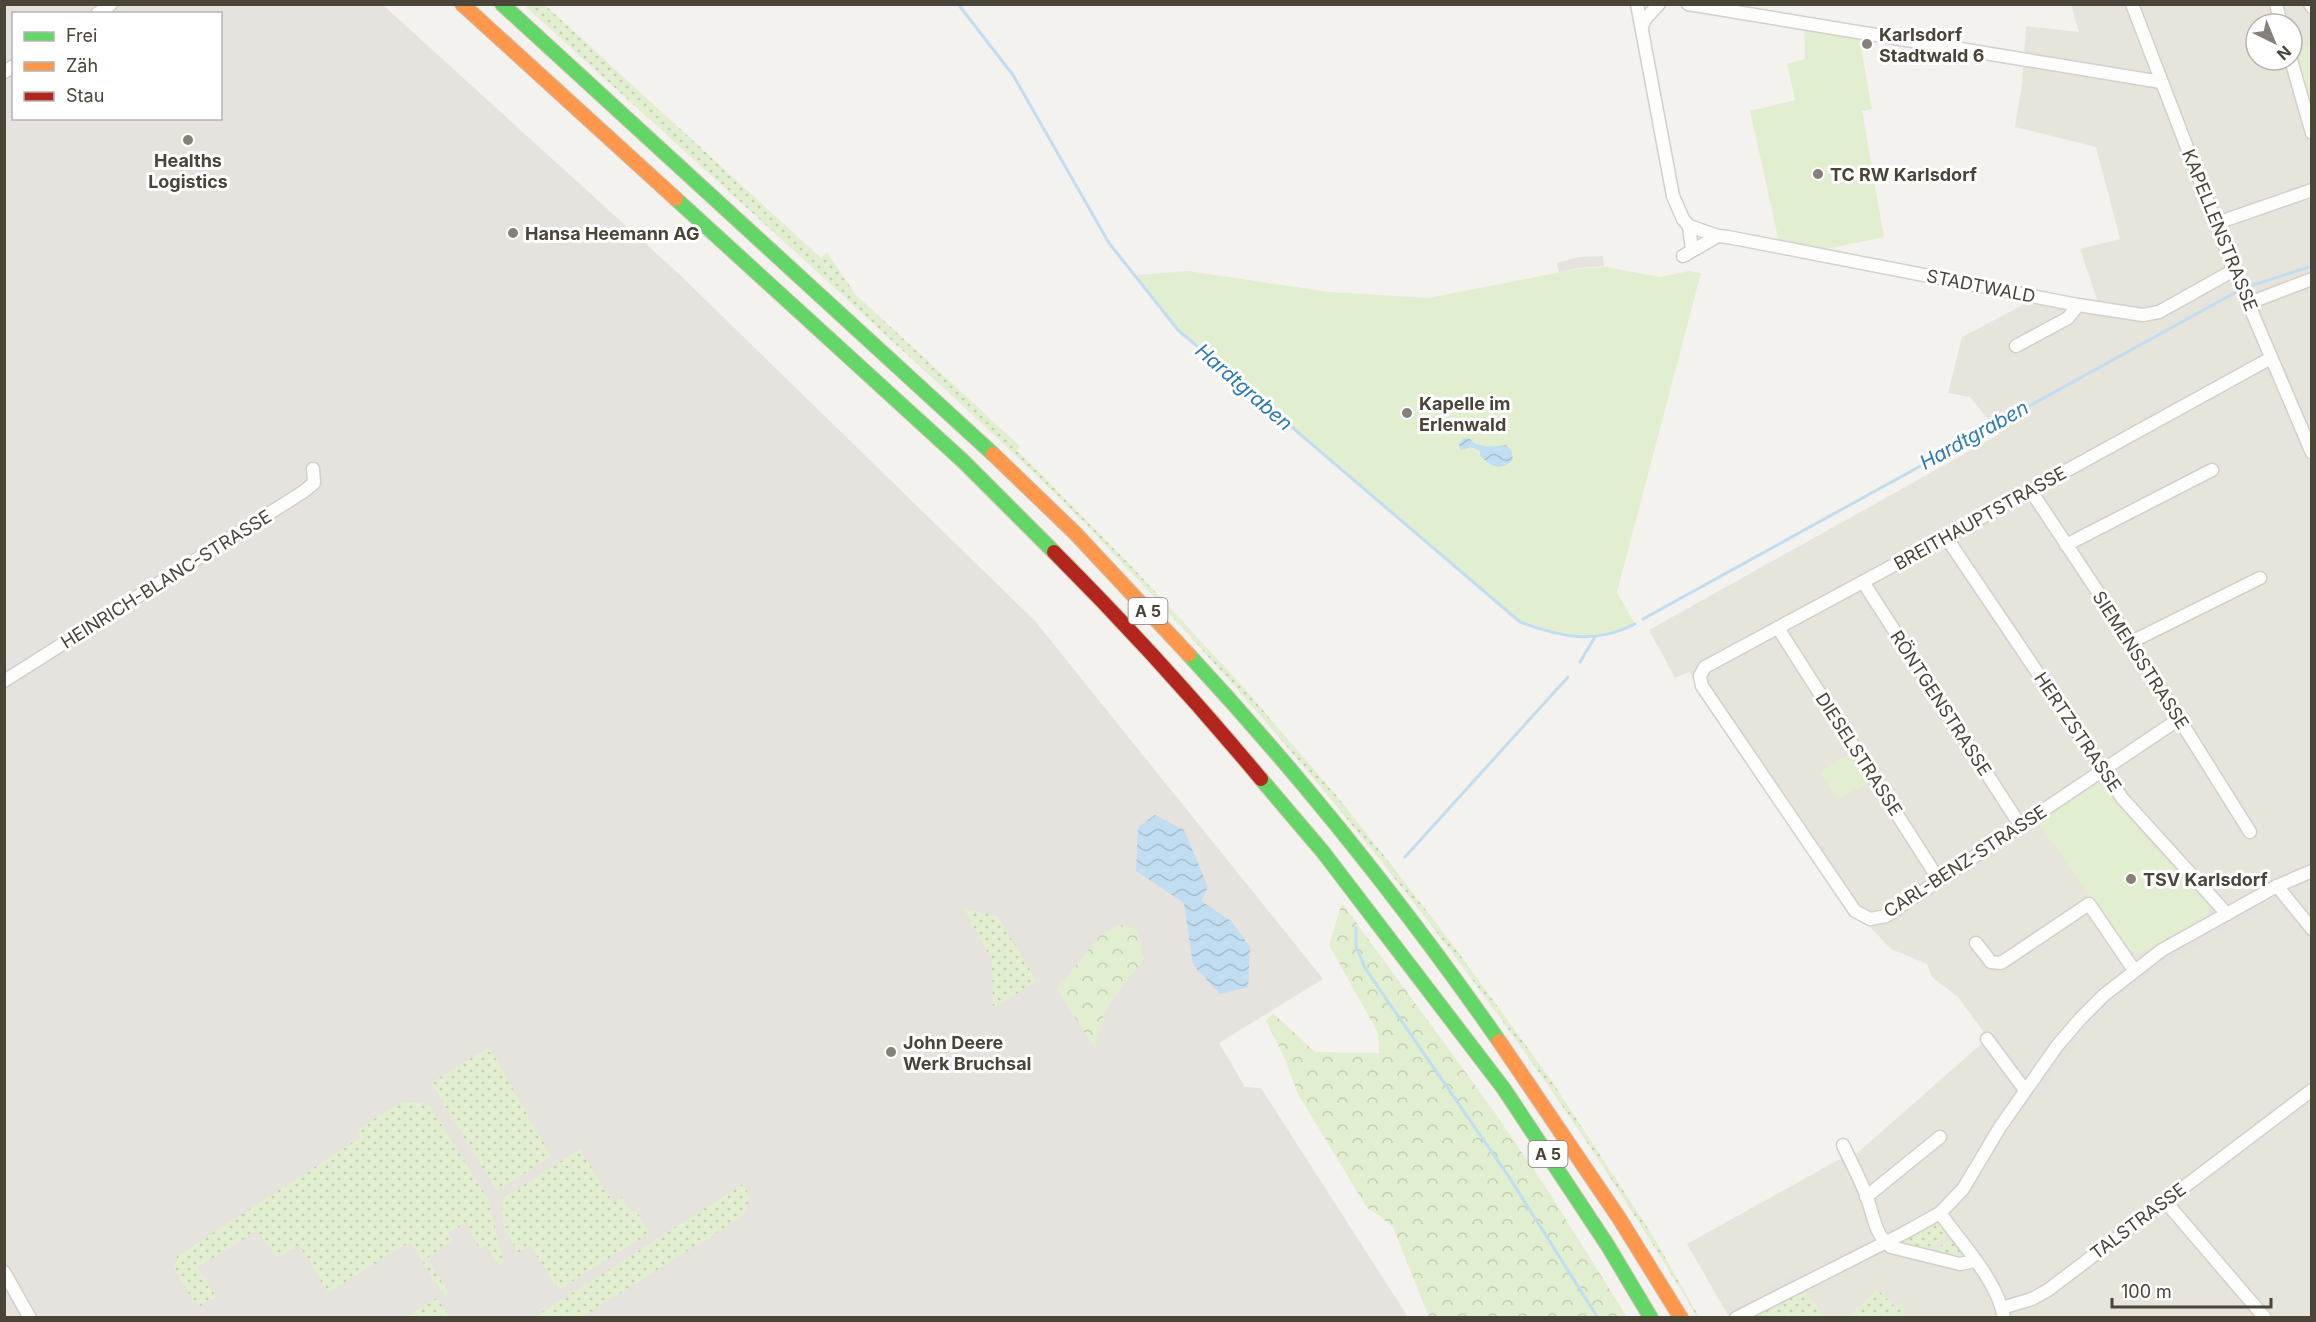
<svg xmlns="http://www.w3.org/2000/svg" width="2316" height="1322" font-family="Inter,sans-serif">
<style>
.residential{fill:#e7e4dc;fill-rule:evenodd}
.industrial{fill:#e6e2de;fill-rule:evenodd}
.grass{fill:url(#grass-dots)}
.forest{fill:url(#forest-crowns)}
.park{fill:#e1eecf}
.parking{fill:#e6e3df}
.water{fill:url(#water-waves)}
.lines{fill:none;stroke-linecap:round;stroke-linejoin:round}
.stream{stroke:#c0ddf1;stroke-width:3}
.street-casing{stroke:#d2d0cb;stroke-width:15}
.fast-casing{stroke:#ccbfa9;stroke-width:16}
.slow-casing{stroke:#ccbfa9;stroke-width:16}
.jam-casing{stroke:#ccbfa9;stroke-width:16}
.street{stroke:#fdfdfc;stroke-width:12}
.fast{stroke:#63d668;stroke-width:14}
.slow{stroke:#ff974d;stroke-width:14}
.jam{stroke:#b3261e;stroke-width:14}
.poi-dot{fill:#868178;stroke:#fff;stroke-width:2}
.labels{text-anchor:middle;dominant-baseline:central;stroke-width:6;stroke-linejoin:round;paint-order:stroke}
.shield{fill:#fff;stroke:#817c74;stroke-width:1.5}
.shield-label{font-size:16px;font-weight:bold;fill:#4b4439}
.poi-label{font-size:18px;font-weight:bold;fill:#4b4439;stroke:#fff;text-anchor:start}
.street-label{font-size:18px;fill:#4b4439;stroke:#fff}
.water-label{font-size:20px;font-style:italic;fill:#2e7ab2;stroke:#fff}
</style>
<defs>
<pattern id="grass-dots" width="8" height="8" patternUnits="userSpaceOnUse" patternTransform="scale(1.5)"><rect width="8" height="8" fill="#e1eecf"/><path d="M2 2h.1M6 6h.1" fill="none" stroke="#c3cdb2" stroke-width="1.8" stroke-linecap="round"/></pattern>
<pattern id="forest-crowns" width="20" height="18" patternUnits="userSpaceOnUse" patternTransform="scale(1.5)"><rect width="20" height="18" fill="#e1eecf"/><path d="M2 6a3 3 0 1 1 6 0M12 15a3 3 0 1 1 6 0" fill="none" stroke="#c3cdb2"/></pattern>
<pattern id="water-waves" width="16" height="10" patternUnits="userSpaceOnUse" patternTransform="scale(1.5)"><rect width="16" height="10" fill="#c0ddf1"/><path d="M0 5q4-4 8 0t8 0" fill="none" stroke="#a6bfcf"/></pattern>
</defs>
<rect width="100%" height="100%" fill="#f4f2ee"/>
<path class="residential" d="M2071 5H2311V1317H1903V1302L1896 1309 1877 1290 1849 1317H1824L1803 1290 1749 1317H1729L1687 1244 1847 1155H1855L1988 1038 1958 997 1932 977 1927 964 1891 949 1855 911 1689 672 1675 678 1649 630 2000 434 1970 397 1948 393 1962 337 2034 299 2101 311 2080 249 2120 239 2096 147 2015 127 2022 84 2026 26 2079 32ZM2256 24H2292V60H2256Z"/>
<path class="industrial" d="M5 4 383 5 680 275 1035 621 1323 979 1219 1043 1245 1087 1261 1088 1408 1317 5 1318ZM14 14H220V118H14Z"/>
<g class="grass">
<path d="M524 5H545L821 258 827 252 855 294 1020 446 1017 450 1134 569 1236 679 1336 795 1389 862 1453 945 1553 1083 1653 1236 1699 1317H1697C1527 1031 1321 770 1091 530 1023 460 950 394 878 328 761 220 642 113 524 5Z"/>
<path d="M964 909 997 916 1037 981 993 1008 992 961Z"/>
<path d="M489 1047 551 1156 497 1191 431 1083Z"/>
<path d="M401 1102H418L430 1106 488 1199 504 1263 498 1266 487 1245 480 1249 470 1232 468 1222 448 1233 452 1241 427 1258 449 1294 445 1297 414 1248 408 1243 328 1293 299 1245 278 1258 257 1231 198 1267 216 1297 201 1306 193 1301 174 1268 177 1256 361 1137 357 1130Z"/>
<path d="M580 1149 613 1202 622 1197 631 1212 635 1209 650 1233 558 1290 530 1246 518 1253C508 1236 496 1216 505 1197Z"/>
<path d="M743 1184C753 1199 750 1205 740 1218L582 1317 533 1318Z"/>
<path d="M1933 1224 1941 1225 1949 1234 1928 1251 1898 1244V1242Z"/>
<path d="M1952 1237 1964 1255 1961 1259 1933 1252Z"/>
<path d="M1877 1289 1896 1308 1903 1301V1317H1849Z"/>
<path d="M1804 1290 1824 1317 1749 1318Z"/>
<path d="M437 1298 450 1317H406Z"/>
</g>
<g class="forest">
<path d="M1342 903 1493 1110 1550 1194 1627 1317H1429L1393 1227 1378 1215 1367 1208 1298 1094 1285 1059 1266 1021 1273 1013 1315 1052 1379 1053 1378 1033 1329 945Z"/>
<path d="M1118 924 1137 929 1144 960 1122 986 1104 1014 1095 1049 1057 989 1099 937Z"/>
</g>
<g class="park">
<path d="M1804 28 1859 37 1872 109 1862 111 1884 237 1821 250 1779 242 1750 111 1795 100 1787 64 1805 59Z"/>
<path d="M2311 44V90L2306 91 2294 49Z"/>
<path d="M1606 267 1660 277 1689 271 1701 273 1617 592 1635 624C1592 644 1562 637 1520 622L1178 330 1137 275 1188 271 1330 292 1428 298 1577 269Z"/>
<path d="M1851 752 1870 782 1838 799 1820 773Z"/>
<path d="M2097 784 2105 786 2141 833 2209 906 2208 913 2203 917 2147 950 2135 954 2129 950 2038 823Z"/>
</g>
<g class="parking">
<path d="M1603 256 1604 266 1579 268 1559 272 1557 263 1578 257Z"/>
<path d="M208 302 264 391 232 390 178 304Z"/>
<path d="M164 336 223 429 265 403 293 447 272 460 283 478 240 504 143 349Z"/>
<path d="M2270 896 2280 901 2172 960 2124 995 2079 1040 2039 1094 2032 1089 2065 1043 2098 1006 2162 956Z"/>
<path d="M1036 987 1067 1037 1076 1044 1123 1117 891 1269 871 1279 850 1284 831 1278 784 1207 1010 1064 995 1034 994 1015Z"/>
<path d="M530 1245 563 1299 533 1317H460L448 1298Z"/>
<path d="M1798 1270 1805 1277 1766 1297 1764 1288Z"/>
</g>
<g class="water">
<path d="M1464 438 1470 439C1479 450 1493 446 1506 445L1511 450 1513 459C1502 472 1490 467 1480 455V451L1471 447 1461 450 1459 444Z"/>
<path d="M1155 815 1184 830 1208 887 1201 901 1231 921 1250 947 1248 987 1220 994 1193 965 1184 903 1136 871 1138 827Z"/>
</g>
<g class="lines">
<g class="stream">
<path d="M958 4 1013 75 1109 243 1178 330 1520 622C1560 637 1595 645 1635 624"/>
<path d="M2244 288 2312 266"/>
<path d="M1643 619 2238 291"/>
<path d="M1580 662 1595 637"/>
<path d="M1405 857 1568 677"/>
<path d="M1356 928V946L1365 968 1509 1177 1598 1318"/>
</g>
<g class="street-casing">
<g id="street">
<path d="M1637 4 1673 196 1683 219 1689 226"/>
<path d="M1688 4 2161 82"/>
<path d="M2132 4 2234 270 2312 453"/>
<path d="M2276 4 2281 24"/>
<path d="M2310 4 2312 7"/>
<path d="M97 14 111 4"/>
<path d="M1642 26 1646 18 1659 4"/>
<path d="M2291 60 2312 133"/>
<path d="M4 72 14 66"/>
<path d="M2217 223 2312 190"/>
<path d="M1692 250 1689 226 1718 236"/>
<path d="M1683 256 1718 236 1728 237 2078 305 2143 315 2159 312 2234 270"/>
<path d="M2249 303 2312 279"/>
<path d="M2016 346 2068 318 2078 305"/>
<path d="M2031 491 2131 642 2250 832"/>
<path d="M1946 537 2122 798 2227 914"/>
<path d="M2066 545 2212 470"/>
<path d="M1863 582 2020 825"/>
<path d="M1778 628 1939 880"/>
<path d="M2131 642 2260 578"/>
<path d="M4 681 303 492 314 483 313 469"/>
<path d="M2179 719 1886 916 1870 919 1855 911 1702 686 1700 676 1705 667 1946 537 2271 358"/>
<path d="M2277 886 2312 929"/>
<path d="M1976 943 1991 962 2001 963 2089 904 2134 970"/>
<path d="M1987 1039 2025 1090"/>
<path d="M1843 1145C1851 1162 1860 1179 1867 1197 1873 1214 1875 1236 1891 1247L1960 1264 1975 1261"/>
<path d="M1866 1197 1940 1137"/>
<path d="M2165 1201 2265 1318"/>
<path d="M1940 1213C1961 1243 1998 1281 2004 1318"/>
<path d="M4 1272 30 1318"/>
<path d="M2002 1308 2032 1299 2048 1290 2312 1090"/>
<path d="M1736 1318 1904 1233 1940 1213 1963 1189 2000 1127 2057 1046 2080 1019 2104 995 2162 950 2277 886 2312 871"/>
</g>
</g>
<g class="fast-casing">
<g id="fast">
<path d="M502 4 993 454"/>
<path d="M676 199 963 461 1054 552"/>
<path d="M1189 655C1301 776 1405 906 1499 1041"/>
<path d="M1261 779 1323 852 1504 1089 1608 1246 1651 1318"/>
</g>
</g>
<g class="slow-casing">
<g id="slow">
<path d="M462 4 676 199"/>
<path d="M993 454 1075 533 1189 655"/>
<path d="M1499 1041 1619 1218 1681 1318"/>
</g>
</g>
<g class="jam-casing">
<path id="jam" d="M1054 552C1126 624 1195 700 1261 779"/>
</g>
<use href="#street" class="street"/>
<use href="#fast" class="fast"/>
<use href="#slow" class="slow"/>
<use href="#jam" class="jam"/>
</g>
<g class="poi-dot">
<circle cx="1867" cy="44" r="6"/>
<circle cx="188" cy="140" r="6"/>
<circle cx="1818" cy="174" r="6"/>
<circle cx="513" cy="233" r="6"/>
<circle cx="1407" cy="413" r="6"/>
<circle cx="2131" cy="879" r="6"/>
<circle cx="891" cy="1052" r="6"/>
</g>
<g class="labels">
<g class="shield">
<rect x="1128.5" y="598" width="39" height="26" rx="4.5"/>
<rect x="1528.5" y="1141" width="39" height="26" rx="4.5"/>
</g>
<g class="shield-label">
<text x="1148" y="611">A 5</text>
<text x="1548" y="1154">A 5</text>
</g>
<g class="poi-label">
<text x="1879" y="34">Karlsdorf<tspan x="1879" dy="21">Stadtwald 6</tspan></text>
<text x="188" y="160" text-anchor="middle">Healths<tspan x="188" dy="21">Logistics</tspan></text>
<text x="1830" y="174">TC RW Karlsdorf</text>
<text x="525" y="233">Hansa Heemann AG</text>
<text x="1419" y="403">Kapelle im<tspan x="1419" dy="21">Erlenwald</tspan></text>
<text x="2143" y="879">TSV Karlsdorf</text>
<text x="903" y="1042">John Deere<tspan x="903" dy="21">Werk Bruchsal</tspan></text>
</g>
<g class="street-label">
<text transform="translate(2220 230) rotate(68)">KAPELLENSTRASSE</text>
<text transform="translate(1981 286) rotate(11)">STADTWALD</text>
<text transform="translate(1980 518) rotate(-29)">BREITHAUPTSTRASSE</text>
<text transform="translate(166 579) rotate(-32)">HEINRICH-BLANC-STRASSE</text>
<text transform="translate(2141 660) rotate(57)">SIEMENSSTRASSE</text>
<text transform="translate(1941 703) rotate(57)">RÖNTGENSTRASSE</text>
<text transform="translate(2078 732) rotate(56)">HERTZSTRASSE</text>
<text transform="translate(1859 754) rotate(57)">DIESELSTRASSE</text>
<text transform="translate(1965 861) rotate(-33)">CARL-BENZ-STRASSE</text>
<text transform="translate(2138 1221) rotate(-37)">TALSTRASSE</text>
</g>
<g class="water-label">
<text transform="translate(1244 387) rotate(41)">Hardtgraben</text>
<text transform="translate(1974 435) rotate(-29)">Hardtgraben</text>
</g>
</g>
<rect width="2316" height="1322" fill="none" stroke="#4b4439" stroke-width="12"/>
<rect x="12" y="12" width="210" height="108" fill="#ffffff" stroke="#b7b4b0" stroke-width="1.5"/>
<rect x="24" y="32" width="30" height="9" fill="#63d668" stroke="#b7b4b0" stroke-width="1.5"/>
<text x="66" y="42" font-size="18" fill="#4b4439">Frei</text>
<rect x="24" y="62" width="30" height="9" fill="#ff974d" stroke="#b7b4b0" stroke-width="1.5"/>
<text x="66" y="72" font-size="18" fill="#4b4439">Zäh</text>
<rect x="24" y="92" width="30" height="9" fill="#b3261e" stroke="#b7b4b0" stroke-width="1.5"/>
<text x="66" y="102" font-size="18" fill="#4b4439">Stau</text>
<g transform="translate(2274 42) rotate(137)"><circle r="28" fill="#ffffff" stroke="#b7b4b0" stroke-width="1.5"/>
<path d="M0-4.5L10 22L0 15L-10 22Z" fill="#868178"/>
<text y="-9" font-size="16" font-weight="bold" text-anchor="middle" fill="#4b4439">N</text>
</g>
<path d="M2112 1298v9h159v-9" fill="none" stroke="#4b4439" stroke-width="3"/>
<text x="2121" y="1298" font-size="18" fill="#4b4439" stroke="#ffffff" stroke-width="4.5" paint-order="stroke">100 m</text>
</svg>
